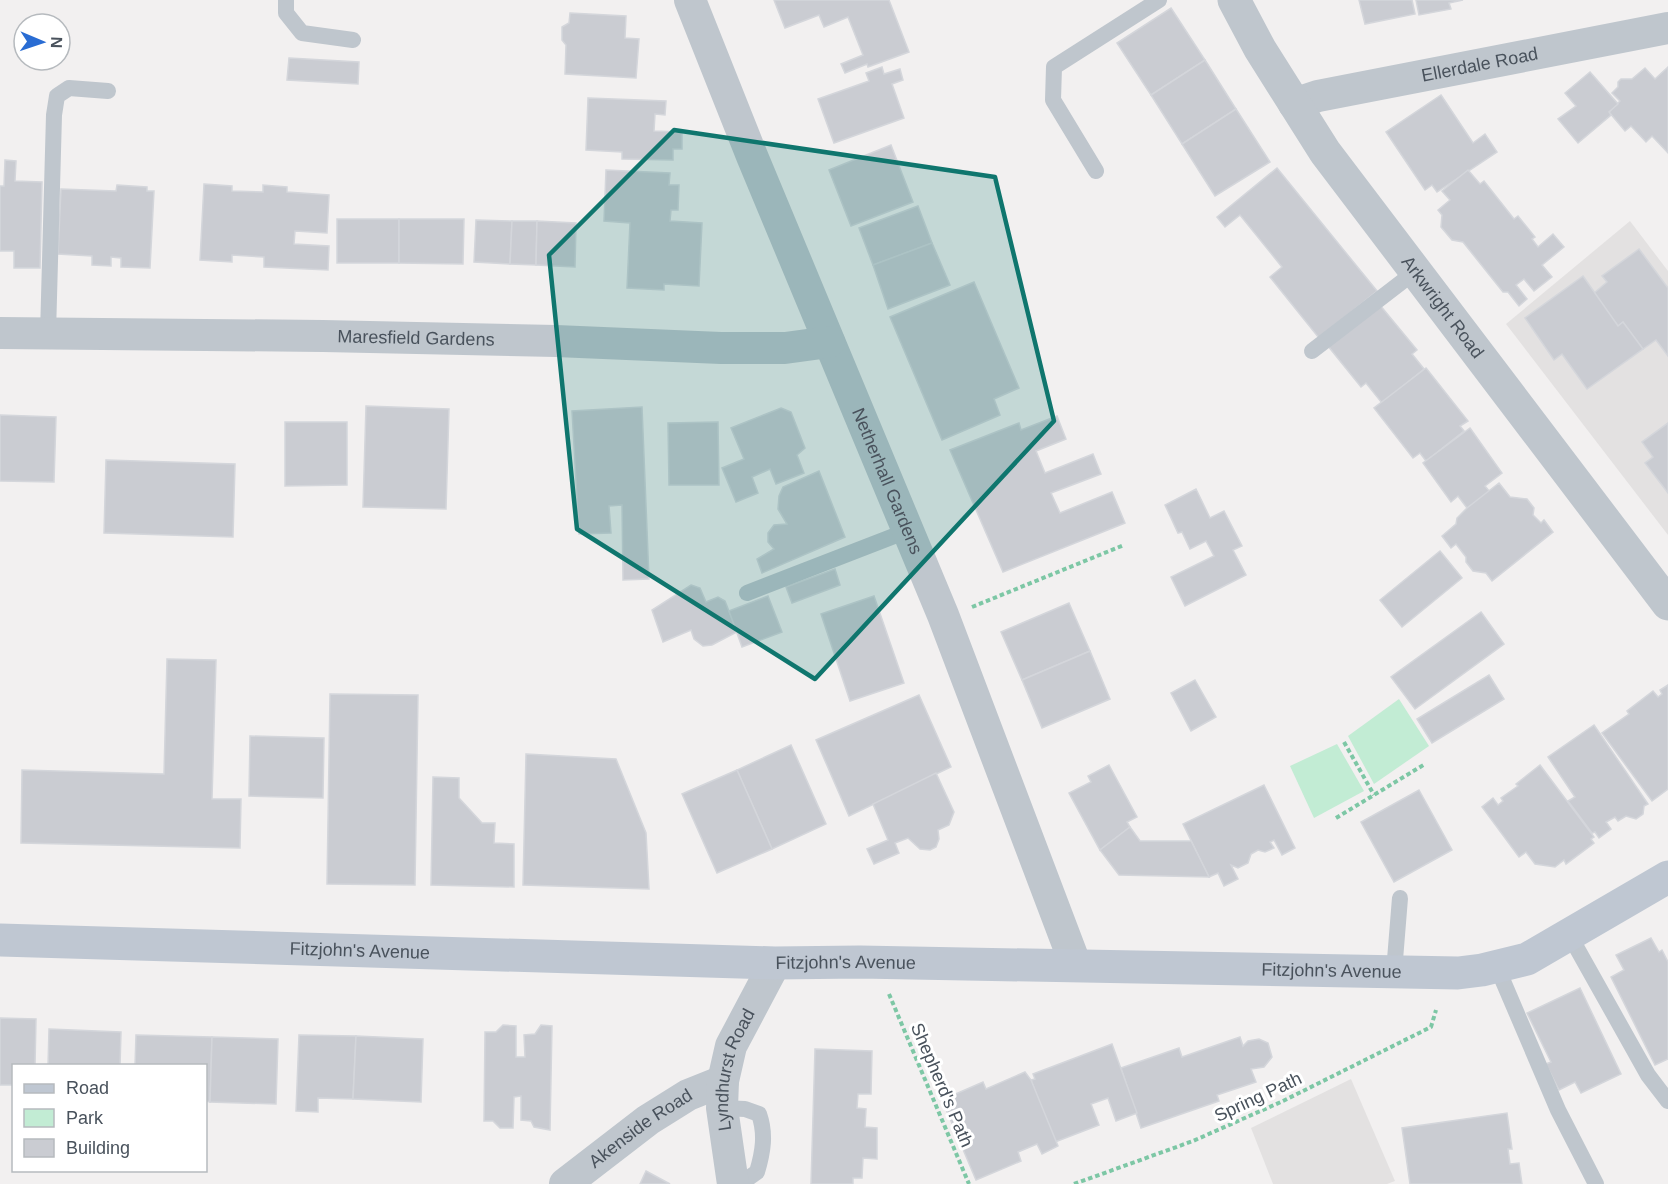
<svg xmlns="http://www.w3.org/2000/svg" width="1668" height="1184" font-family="Helvetica,sans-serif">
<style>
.education{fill:#e3e1e1}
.green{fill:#c2ecd4}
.building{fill:#caccd2;stroke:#d4d6db;stroke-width:1.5}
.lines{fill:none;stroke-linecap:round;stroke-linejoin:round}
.path{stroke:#7dc7a5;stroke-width:4;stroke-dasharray:4.5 3;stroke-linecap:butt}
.service{stroke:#bfc6cd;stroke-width:16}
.minor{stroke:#bfc6cd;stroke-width:32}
.tertiary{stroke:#bfc6cd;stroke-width:33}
.secondary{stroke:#bfc7d2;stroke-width:33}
.marked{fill:#0f766e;fill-opacity:0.2;stroke:#0f766e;stroke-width:4.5;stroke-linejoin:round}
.labels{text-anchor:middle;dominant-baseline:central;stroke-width:6;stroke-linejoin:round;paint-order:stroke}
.street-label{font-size:18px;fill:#49525c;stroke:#fff}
</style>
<rect width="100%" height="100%" fill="#f2f0f0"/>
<g class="education">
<path d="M1630 221 1668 271V535L1506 324Z"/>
<path d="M1351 1079 1395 1181 1387 1184H1273L1251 1128Z"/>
</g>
<g class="green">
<path d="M1399 699 1429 746 1374 784 1348 736Z"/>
<path d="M1337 744 1364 791 1314 818 1290 766Z"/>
</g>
<g class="building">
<path d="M774 0H889L909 52 868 67 867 64 845 73 841 64 863 55 848 17 824 27 819 15 785 28Z"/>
<path d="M1359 0H1412L1415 14 1365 24Z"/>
<path d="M1416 0H1463L1449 3 1451 9 1419 15Z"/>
<path d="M1171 8 1205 60 1151 95 1117 43Z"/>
<path d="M570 13 626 16 625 38 639 39 636 78 565 74 566 45 562 40V27L569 23Z"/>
<path d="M289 58 359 62 358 84 287 80Z"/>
<path d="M1205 60 1236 109 1182 144 1151 95Z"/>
<path d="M882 67 884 74 900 69 903 80 892 84 904 118 834 143 818 99 869 81 866 73Z"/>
<path d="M1668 67V153L1652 136 1646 142 1631 126 1625 131 1609 112 1620 101 1612 93 1618 87V82L1621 79H1632L1645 68 1655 79Z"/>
<path d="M1590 72 1618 104 1609 112 1611 115 1578 143 1558 119 1576 106 1565 93Z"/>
<path d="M1441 95 1473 143 1485 134 1497 152 1437 192 1432 185 1425 190 1386 132Z"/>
<path d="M588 98 666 101 665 115 655 114 654 131 682 132V149H673V160L622 159V152L586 150Z"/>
<path d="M1236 109 1270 162 1215 196 1182 144Z"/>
<path d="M891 145 913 202 851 226 829 170Z"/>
<path d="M5 160 16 161 15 181 42 182 40 268H14V251H0V186H4Z"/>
<path d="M1277 168 1377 291 1319 338 1270 277 1282 267 1240 215 1225 227 1217 217Z"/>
<path d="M606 170 670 173 669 185H679L678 210H671L670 221 702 223 699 286 664 284V290L627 288 630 223 604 221Z"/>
<path d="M1468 170 1480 184 1484 181 1514 219 1518 216 1535 237 1532 239 1538 247 1553 234 1564 247 1542 265 1552 277 1534 291 1524 279 1516 285 1527 299 1519 306 1508 292H1503L1463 242 1452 240 1441 227 1442 215 1438 210 1450 200 1442 191Z"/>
<path d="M204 184 232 186V191L263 192V185L287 187V192L329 195 327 233 295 231 294 244 329 246 328 270 264 267V257L232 255V262L200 260Z"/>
<path d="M117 185 147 187V191H154L150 268 121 267V258L111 257V266L92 265V256L58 254 61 189 116 191Z"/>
<path d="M918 206 932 243 873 265 859 228Z"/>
<rect x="337" y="219" width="62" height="44"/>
<path d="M399 219H464L463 264 399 263Z"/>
<path d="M476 220 512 221 510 264 474 262Z"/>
<path d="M512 221H537L536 265 510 264Z"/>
<path d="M537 221 576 223 575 267 536 265Z"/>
<path d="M932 243 950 285 888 309 873 265Z"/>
<path d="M1639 249 1668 288V356L1656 340 1643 349 1623 322 1618 326 1594 293 1607 282 1602 276Z"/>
<path d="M1583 276 1618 326 1623 322 1643 349 1587 389 1562 354 1554 360 1525 318Z"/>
<path d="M974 282 1019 388 994 399 1000 415 942 440 890 317Z"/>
<path d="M1379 304 1417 350 1412 354 1424 369 1382 403 1366 383 1361 387 1328 346Z"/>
<path d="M1426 368 1468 421 1460 426 1464 431 1426 461 1420 453 1413 458 1374 408Z"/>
<path d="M366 406 449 409 446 509 363 507Z"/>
<path d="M642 407 649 579 623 580 622 505 609 506 611 533 579 534 572 411Z"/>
<path d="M781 408 791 412 805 448 797 455 804 473 776 484 770 469 752 477 758 493 736 502 722 468 744 459 731 428Z"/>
<path d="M0 415 56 417 54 482 0 481Z"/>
<path d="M1057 416 1066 439 1036 451 1045 473 1093 454 1101 474 1051 493 1060 513 1112 492 1125 523 1003 572 950 450 1019 423 1021 430Z"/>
<path d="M285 422H347V485L285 486Z"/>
<path d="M718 422 719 485H669L668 423Z"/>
<path d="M1668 423V493L1645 463 1653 457 1642 442Z"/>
<path d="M1470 428 1502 473 1485 486 1490 492 1467 508 1458 496 1451 502 1423 463Z"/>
<path d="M106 460 235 464 233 537 104 533Z"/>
<path d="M819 471 845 537 762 573 757 559 774 549 768 542V533L774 525 787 524 778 509 779 496 783 487Z"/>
<path d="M1499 483 1510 497 1527 499 1534 508 1533 515 1541 523 1544 520 1553 532 1492 581 1486 573 1473 571 1466 562V557L1456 544 1451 548 1442 536 1456 524 1457 518 1467 508Z"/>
<path d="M1196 489 1210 518 1224 511 1242 546 1233 550 1246 575 1185 606 1171 577 1214 556 1206 541 1190 549 1182 532 1178 533 1165 505Z"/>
<path d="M1440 551 1462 578 1402 627 1380 600Z"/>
<path d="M835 569 840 585 792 603 786 587Z"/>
<path d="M691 585 700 588 706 602 718 597 725 601 737 632 712 645 703 646 694 639 691 630 663 642 652 610Z"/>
<path d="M768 596 782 632 742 647 729 611Z"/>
<path d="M874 596 904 683 850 701 821 614Z"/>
<path d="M1069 603 1090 651 1022 680 1001 632Z"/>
<path d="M1481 612 1504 644 1415 709 1391 677Z"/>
<path d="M1090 651 1110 699 1042 728 1022 680Z"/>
<path d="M167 659 216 660 212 799H241L240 848 21 843 22 770 164 774Z"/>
<path d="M1489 675 1504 699 1432 743 1417 719Z"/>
<path d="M1195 680 1216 717 1191 731 1171 693Z"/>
<path d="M1668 685V789L1652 801 1602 733 1629 714 1627 711 1653 691 1658 697 1662 694 1660 690Z"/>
<path d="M330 694 418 695 415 885 327 884Z"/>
<path d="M919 695 951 767 849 816 816 740Z"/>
<path d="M1594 725 1648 804 1644 806 1643 814 1636 819 1626 816 1618 821 1615 817 1606 822 1611 829 1599 838 1595 832 1592 833 1568 801 1575 797 1548 757Z"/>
<path d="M250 736 324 738 323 798 249 796Z"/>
<path d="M791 745 826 824 772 849 737 770Z"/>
<path d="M526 754 616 759 646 833 649 889 523 885Z"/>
<path d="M1109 765 1137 817 1127 822 1130 827 1100 850 1069 793 1091 782 1088 776Z"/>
<path d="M1540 765 1594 837 1591 839 1594 843 1566 864 1564 860 1555 867 1535 864 1526 852 1519 857 1482 807 1493 798 1498 805 1503 801 1501 798 1518 786 1516 784Z"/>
<path d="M737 770 772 849 717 873 682 794Z"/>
<path d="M936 773 954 812 949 825 938 830 939 839 936 847 930 850 920 849 908 838 895 843 899 853 874 864 867 849 888 840 873 804Z"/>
<path d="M433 777 459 778V798L482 823H495L494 843 514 844V887L431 885Z"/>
<path d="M1264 785 1295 848 1282 855 1274 840 1270 842 1274 848 1265 852 1258 850 1251 854 1248 863 1238 868 1231 865 1238 879 1224 886 1218 873 1209 877 1183 824Z"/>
<path d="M1419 790 1452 850 1394 882 1361 822Z"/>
<path d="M1130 827 1140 841H1191L1209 877 1119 875 1100 850Z"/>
<path d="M1651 938 1659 952 1662 950 1668 962V1059L1655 1065 1611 977 1624 970 1616 955Z"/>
<path d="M1580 988 1621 1074 1581 1093 1575 1082 1559 1090 1546 1064 1551 1062 1527 1013Z"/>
<path d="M0 1018 36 1019 35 1066H14V1085H0Z"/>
<path d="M503 1025 516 1026V1057H525L524 1035 535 1034 541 1025 552 1026 550 1130 534 1127 531 1121 521 1120V1096L514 1097 513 1128H500L493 1121H484L485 1032H496Z"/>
<path d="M49 1029 121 1032 120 1066H48Z"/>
<path d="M136 1035 212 1037 210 1102 206 1101V1066H135Z"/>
<path d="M299 1035 356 1036 353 1099 318 1098V1112L296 1111Z"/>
<path d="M356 1036 423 1039 421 1102 353 1099Z"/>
<path d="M212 1037 278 1039 276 1104 210 1102Z"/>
<path d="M1240 1037 1243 1046 1248 1041 1259 1039 1268 1043 1272 1057 1264 1067 1251 1069 1256 1082 1217 1095 1219 1101 1141 1128 1121 1068 1179 1048 1182 1057Z"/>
<path d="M1112 1044 1137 1113 1116 1121 1108 1098 1091 1104 1099 1125 1055 1142 1031 1080 1035 1079 1033 1074Z"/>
<path d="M815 1049 872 1051 871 1094H858L857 1108 866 1109 865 1127 877 1128V1159L863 1158 862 1178H853V1184H811Z"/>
<path d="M1025 1072 1031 1080 1058 1146 1042 1154 1037 1144 1018 1152 1021 1161 976 1180 942 1100 983 1082 986 1089Z"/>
<path d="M1507 1113 1512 1149H1508L1510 1164 1519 1163 1522 1184H1410L1402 1128Z"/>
<path d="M646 1171 670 1184H640Z"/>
</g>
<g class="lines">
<g class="path">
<path d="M972 607 1124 545"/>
<path d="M1344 742 1374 795"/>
<path d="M1336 818 1425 764"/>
<path d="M889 994 969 1184"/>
<path d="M1074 1184 1193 1141 1283 1101 1431 1027 1436 1010"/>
</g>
<g class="service">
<path d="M286 0V13L302 33 353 40"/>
<path d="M1096 171 1053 100 1054 67 1159 0"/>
<path d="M48 334 54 115 57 96 69 88 108 91"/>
<path d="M1312 351 1416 271"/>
<path d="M747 593 907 531"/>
<path d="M1570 936 1648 1075 1668 1101"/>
<path d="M1497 967 1558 1110 1596 1184"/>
<path d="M1394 972 1400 898"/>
<path d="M722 1108 745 1109 759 1114C766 1134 763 1152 757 1172L740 1184"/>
</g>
<g class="minor">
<path id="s1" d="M690 0 752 156 943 615 1076 966"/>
<path id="s2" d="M1294 104 1318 96 1668 28"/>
<path id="s3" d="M0 333 323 336 556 341 721 348H785L829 342"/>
<path id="s4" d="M565 1184 648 1120 688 1095 723 1081"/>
<path id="s5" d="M733 1184 722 1108 723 1081 731 1046 775 963"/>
</g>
<path class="tertiary" id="s6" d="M1234 0 1260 49 1325 152 1668 604"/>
<path class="secondary" id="s7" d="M0 940 775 963 860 962 1458 973 1482 970 1527 959 1668 877"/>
</g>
<path class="marked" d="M674 130 995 177 1054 421 815 679 577 529 549 255Z"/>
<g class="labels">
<g class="street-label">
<text stroke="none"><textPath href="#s2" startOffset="190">Ellerdale Road</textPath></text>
<text stroke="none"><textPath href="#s6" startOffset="372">Arkwright Road</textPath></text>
<text stroke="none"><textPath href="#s3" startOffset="416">Maresfield Gardens</textPath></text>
<text stroke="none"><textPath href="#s1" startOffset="520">Netherhall Gardens</textPath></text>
<text stroke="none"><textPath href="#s7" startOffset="360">Fitzjohn's Avenue</textPath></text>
<text stroke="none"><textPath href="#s7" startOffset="846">Fitzjohn's Avenue</textPath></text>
<text stroke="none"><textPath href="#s7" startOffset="1332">Fitzjohn's Avenue</textPath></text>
<text stroke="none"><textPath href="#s5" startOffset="117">Lyndhurst Road</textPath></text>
<text transform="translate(942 1085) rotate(67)">Shepherd's Path</text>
<text transform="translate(1258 1097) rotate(-25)">Spring Path</text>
<text stroke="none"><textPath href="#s4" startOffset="94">Akenside Road</textPath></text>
</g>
</g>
<rect x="12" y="1064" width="195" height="108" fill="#ffffff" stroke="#b6babe" stroke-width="1.5"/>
<rect x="24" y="1084" width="30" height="9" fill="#bfc7d2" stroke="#b6babe" stroke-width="1.5"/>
<text x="66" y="1094" font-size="18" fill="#49525c">Road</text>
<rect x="24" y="1109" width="30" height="18" fill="#c2ecd4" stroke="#b6babe" stroke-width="1.5"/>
<text x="66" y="1124" font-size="18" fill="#49525c">Park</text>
<rect x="24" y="1139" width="30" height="18" fill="#caccd2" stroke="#b6babe" stroke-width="1.5"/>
<text x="66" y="1154" font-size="18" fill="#49525c">Building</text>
<g transform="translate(42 42) rotate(92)"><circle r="28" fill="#ffffff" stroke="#b6babe" stroke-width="1.5"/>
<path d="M0-4.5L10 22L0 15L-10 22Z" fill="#296cd3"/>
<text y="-9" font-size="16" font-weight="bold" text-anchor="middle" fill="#49525c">N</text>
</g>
</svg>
